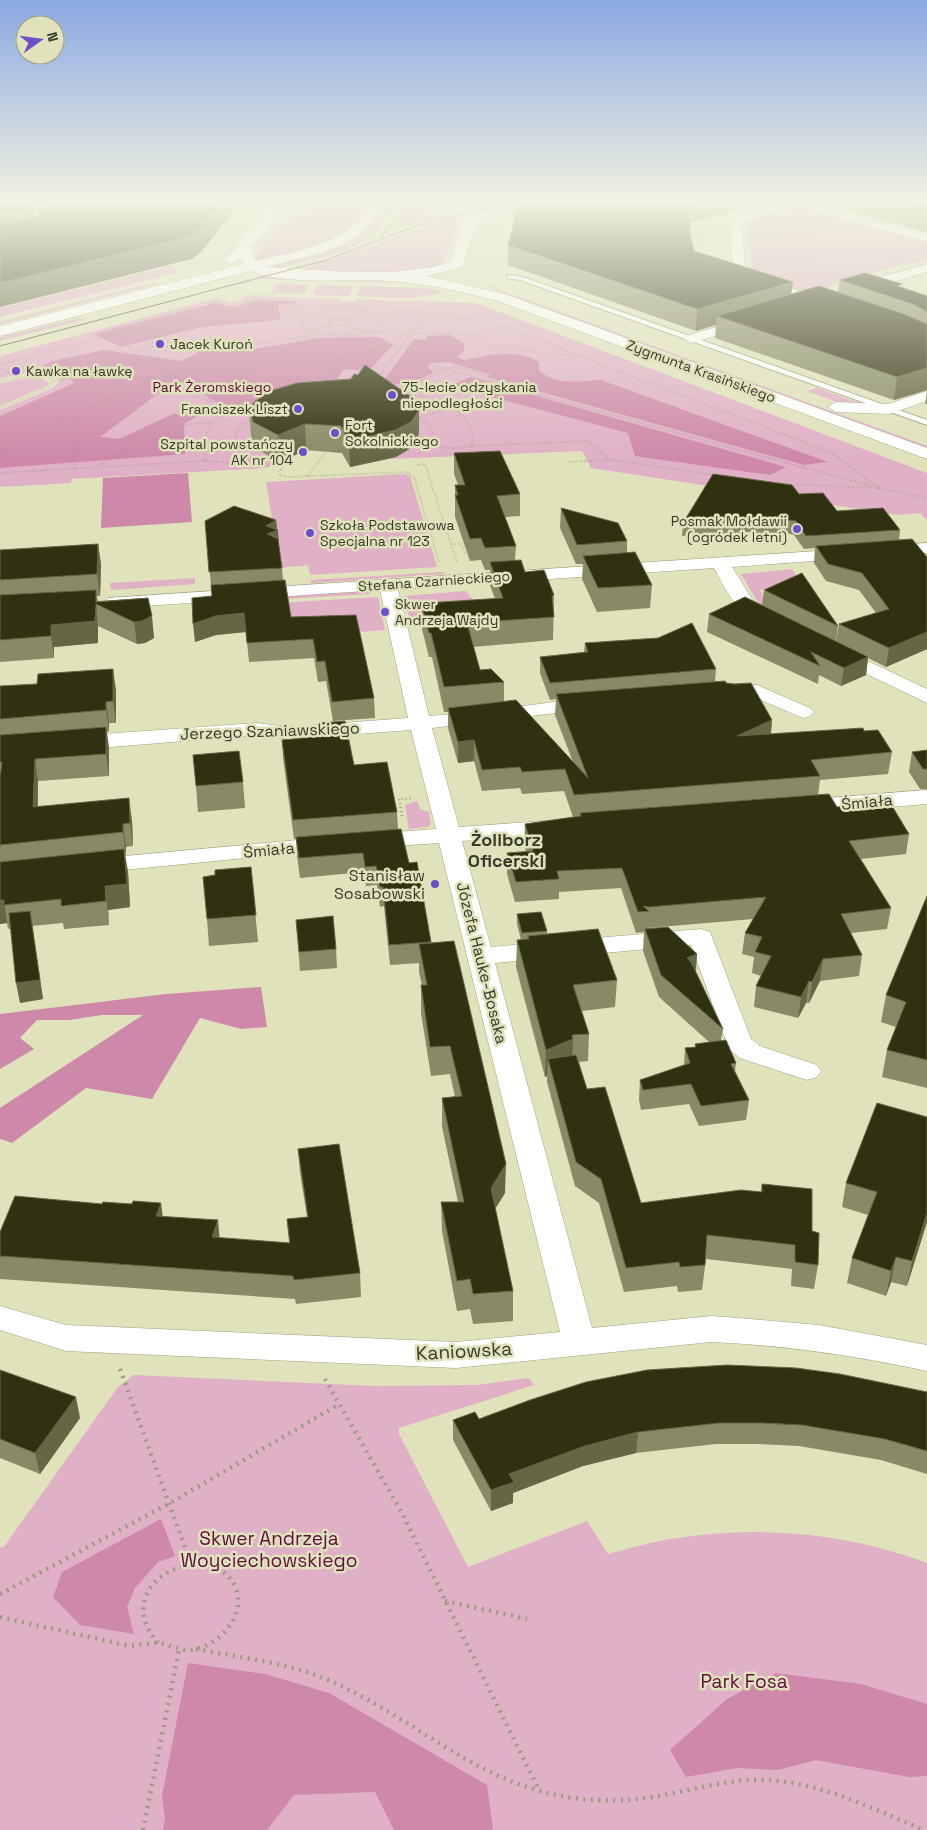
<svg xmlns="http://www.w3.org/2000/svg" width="927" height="1830" font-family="'Space Grotesk',sans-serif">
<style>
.green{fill:#e0b0c6}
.forest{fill:#ce88a9}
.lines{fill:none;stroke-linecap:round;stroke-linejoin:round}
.service-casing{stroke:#a0a17d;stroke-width:2}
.minor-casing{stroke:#a0a17d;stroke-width:1}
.tertiary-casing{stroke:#a0a17d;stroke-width:1}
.secondary-casing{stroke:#a0a17d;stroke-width:1}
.path-far2{stroke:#9a9c80;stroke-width:2;stroke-dasharray:0.5 2;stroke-linecap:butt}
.path-far1{stroke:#9a9c80;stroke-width:2.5;stroke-dasharray:1 3;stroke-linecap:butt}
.path{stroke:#9a9c80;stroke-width:4.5;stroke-dasharray:2 5.5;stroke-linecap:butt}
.service{fill:#fff;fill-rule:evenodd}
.minor{fill:#fff;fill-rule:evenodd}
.tertiary{fill:#fff;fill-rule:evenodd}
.secondary{fill:#fff;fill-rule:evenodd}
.tram{stroke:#4f513e;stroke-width:1}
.wall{fill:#888a66;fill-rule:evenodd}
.shaded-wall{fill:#656644}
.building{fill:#303110;stroke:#656644}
.poi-dot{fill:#6d50c9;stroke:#e0e2bc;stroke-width:2}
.labels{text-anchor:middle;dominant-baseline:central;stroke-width:5;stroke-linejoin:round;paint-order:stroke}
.far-poi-label{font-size:14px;fill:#393a2b;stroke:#e0e2bc;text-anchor:start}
.far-street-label{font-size:14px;fill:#393a2b;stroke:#e0e2bc}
.far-park-label{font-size:14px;fill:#600c3f;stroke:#e0e2bc}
.street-label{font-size:16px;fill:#393a2b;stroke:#e0e2bc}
.poi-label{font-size:16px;fill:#393a2b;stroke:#e0e2bc;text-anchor:end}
.neighbourhood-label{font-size:18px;font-weight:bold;fill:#393a2b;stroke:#e0e2bc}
.near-street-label{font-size:19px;fill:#393a2b;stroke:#e0e2bc}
.near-park-label{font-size:19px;fill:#600c3f;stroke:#e0e2bc}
</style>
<rect width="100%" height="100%" fill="#e0e2bc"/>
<g class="green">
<path d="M386 203 397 204C389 215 382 228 371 236 346 255 308 260 279 268L272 267C279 263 292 261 301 258 339 248 368 240 386 203Z"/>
<path d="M340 204H357L368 208C352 245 293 252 258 261L256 258C257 252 263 247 266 242 287 215 307 208 340 204Z"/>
<path d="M409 205 453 214 392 229Z"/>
<path d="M799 206 927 240V261L899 265 813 291 799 290 755 276 752 273 748 220Z"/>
<path d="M457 217 458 220C455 230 448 256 442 263 426 279 324 270 298 269 352 255 403 231 457 217Z"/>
<path d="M169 266 177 269 175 273 0 317V308Z"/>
<path d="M269 277 383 281 392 283 263 279 231 287Z"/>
<path d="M152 283 156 284 0 324V322Z"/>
<path d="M277 284 309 285 304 294 271 293Z"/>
<path d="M318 285 353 286 349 296 313 295Z"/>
<path d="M361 286 433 289 441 291C415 302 385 297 357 296Z"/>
<path d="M487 287H492L927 446V449Z"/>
<path d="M246 296 341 299 340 301H356L357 299 476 303 927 473V520L920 513 898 515 591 468 582 451 389 459 351 467 342 453 306 450 265 468 72 479 71 483 0 487V410L53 388 60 381C43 367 19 374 0 379V356L217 298 231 303 242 300V297Z"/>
<path d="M80 318 83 320 0 341V337Z"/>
<path d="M31 377H40L49 383 47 386 0 406V383Z"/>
<path d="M817 388 862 404H842L807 391Z"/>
<path d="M404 474 410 476 437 567 310 575 308 565 280 568 266 482Z"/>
<path d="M792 569 804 588 760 590 773 612 759 604 741 574Z"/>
<path d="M443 572 444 574 311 583V580Z"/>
<path d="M195 578V584L111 590 110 583Z"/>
<path d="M369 591 370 594 286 599 285 596Z"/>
<path d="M466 591 483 613 445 622 411 624 404 596Z"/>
<path d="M378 597 385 630 302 636 241 605Z"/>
<path d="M417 801 420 809 429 812 431 824 427 827 409 829 405 805Z"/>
<path d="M134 1375 375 1386 477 1385 529 1378 534 1385 399 1428V1434L468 1567 587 1521 608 1554C628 1549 650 1542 671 1539 757 1525 846 1532 927 1563V1830H0V1547L3 1548 118 1387Z"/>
</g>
<g class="forest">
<path d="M257 300 301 302 278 305 281 320 202 327 121 347 93 334 215 303 235 307Z"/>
<path d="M450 335 465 344 463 352 457 357 465 360C488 356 517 348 539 362V371C559 386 578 381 601 380L828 462 804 465 487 377 492 375 448 362 431 363 428 366 433 373 407 384 382 383 414 339 426 340 427 336Z"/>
<path d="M379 337 393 345 368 371 344 369 327 391 242 410 210 399 193 383 163 390 100 437 119 439 173 414 199 415 184 424 185 454 0 468V416L74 383 66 373 37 369 52 361 104 350 182 361 200 351 255 349 318 338Z"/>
<path d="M470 377 786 467 770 475 635 456 628 433 450 386Z"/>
<path d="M188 473 192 522 101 528 103 478Z"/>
<path d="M261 987 267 1027 241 1029 200 1018 152 1099 86 1088 12 1143 0 1139V1108L143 1015H102L69 1020H37L20 1038 34 1049 0 1069V1014L166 994Z"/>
<path d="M161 1519 175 1556 158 1562 135 1588 127 1607 134 1634 80 1625 53 1597 62 1572Z"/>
<path d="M188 1663 265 1674 329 1693 487 1785 493 1830H394L375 1792 294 1795 267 1830H163L165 1818 162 1796Z"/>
<path d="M776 1673 861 1684 927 1704V1776L909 1777 816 1760 778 1770 737 1768 686 1777 670 1750 727 1699Z"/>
</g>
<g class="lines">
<g class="service-casing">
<path id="service" d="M509 275 523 277 927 420V425L520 280 507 278V276Z"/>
</g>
<g class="minor-casing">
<g id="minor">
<path d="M5 203H20L51 223 41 236 0 246V238L33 230 38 224Z"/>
<path d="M776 203H812L927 234V242L794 205 742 222 745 271 756 277 830 301 832 304 825 308 820 307 746 283 733 273 730 220 748 210Z"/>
<path d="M927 264V272L855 293 848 289 850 286Z"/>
<path d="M748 318 755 322 753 325 691 343 684 339 686 336Z"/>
<path d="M927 391V401L889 414 836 412 828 407 836 402 888 404Z"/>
<path d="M927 543V553L886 556 880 555 877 551 880 547 886 546Z"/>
<path d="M848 549 854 550 857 554 854 558 732 567 752 599 778 620 775 624C746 631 725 589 714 568L398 589 429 716 488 711 590 697 597 699 601 703 597 707 590 709 432 728 459 827 558 820 566 822 570 827 566 832 558 834 462 841 491 947 701 929 710 932 751 1039 760 1046 817 1065 821 1071 817 1077 807 1080 740 1058 729 1049 691 945 495 963 592 1328 711 1316 738 1318 819 1325 927 1345V1371C856 1356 784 1345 711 1342L456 1368 66 1351 0 1330V1306L66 1325 456 1342 560 1332 439 843 368 848 360 846 356 841 360 836 368 834 436 829 411 730 290 739 256 735 75 750 67 748 64 743 67 738 75 736 256 723 290 727 408 718 380 590 115 608 108 606 105 602 108 598Z"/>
<path d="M836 646 927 689V703L829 656 826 652 829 648Z"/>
<path d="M757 685 810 708 814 712 810 716 803 718 754 697 722 700 715 698 712 694 715 690Z"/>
<path d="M927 790V804L802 814 794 812 791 807 794 802 802 800Z"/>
<path d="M331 837 339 839 343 844 339 849 92 873 83 871 80 866 83 861 92 859Z"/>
</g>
</g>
<g class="tertiary-casing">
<g id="tertiary">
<path d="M253 203C268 203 272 205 276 220L274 223H264L260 210Z"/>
<path d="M521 203H543L542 206 493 218 471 227 464 223 483 212Z"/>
</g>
</g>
<g class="secondary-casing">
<path id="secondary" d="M300 203H318L274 223 250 248 256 261C298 250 349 245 372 203H384C359 251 314 254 266 267L347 272H392L434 267 451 261 464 219 453 211 423 206 422 203 462 205 478 218 464 264 462 267 427 276 508 295 927 448V459L498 301C463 292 429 284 392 281 354 278 286 286 251 271L0 336V326L244 264 240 258 231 264 224 260 264 217Z"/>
</g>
<g class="path-far2">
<path d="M688 224 700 225"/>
<path d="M689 230 701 231"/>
<path d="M758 236 881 247"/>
<path d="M689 238H701"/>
<path d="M690 246H702"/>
<path d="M758 248 899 252"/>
<path d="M500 257H510"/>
<path d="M702 257 700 221 717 216"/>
<path d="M805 259 810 265"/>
<path d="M481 261 497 271"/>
<path d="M762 261 891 256"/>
<path d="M789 271 777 248C782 232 793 228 809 227"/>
<path d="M236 293 274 295"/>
<path d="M295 307 301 322"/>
<path d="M335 309C351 309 371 307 381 322 376 327 371 331 365 333 350 338 309 337 301 322L316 312Z"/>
<path d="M317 313 334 319"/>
<path d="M336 319H344L352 322 347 325H331L329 323 330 320Z"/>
<path d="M349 319 372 313"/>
<path d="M381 322 397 310"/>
<path d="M347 325 366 332 475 334 480 336 486 345 495 347 576 356"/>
<path d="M138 330 148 336 149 347C207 346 262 346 319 333"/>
<path d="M311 330 331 325"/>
<path d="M404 343 427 364 871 486"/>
<path d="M326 360 357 357 407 334"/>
<path d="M0 365 147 326 208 314 250 308 335 305 421 311 502 326 832 453 879 488 786 484"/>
<path d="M0 369 17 376"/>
<path d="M378 378 427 313"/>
<path d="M0 381 35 375 44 376 54 381 99 373 114 363 149 347"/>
<path d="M408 383 441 368"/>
<path d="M173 390 231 407"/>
<path d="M398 391 454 366 489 376 485 378"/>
<path d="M403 392C432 398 478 408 472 446L587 441C599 446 601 456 612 460L715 475"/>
<path d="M415 394 439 383"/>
<path d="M0 408 48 388 54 381"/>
<path d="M416 415 433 429V435L427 447 465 448 472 446"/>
<path d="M73 417 75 468"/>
<path d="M253 417 236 432C235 450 247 457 261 465"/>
<path d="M420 417 451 408"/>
<path d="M0 451 153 377 325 360 342 383"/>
<path d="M0 454 7 456"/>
<path d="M206 461 270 466"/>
<path d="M569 462 609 460"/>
<path d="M99 465 165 428 210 422"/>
<path d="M418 465 425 464 451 544"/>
<path d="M282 467 279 475 290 477 406 472 414 477 439 562"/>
<path d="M0 473 206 461C199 416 225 407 263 397"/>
<path d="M308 476 326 452"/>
<path d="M878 488 927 498"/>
<path d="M457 561 451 544H461L465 553"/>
</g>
<path class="path-far1" d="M402 816 399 799 413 798"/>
<g class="path">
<path d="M120 1369 191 1564"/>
<path d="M325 1379 402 1513 540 1792"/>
<path d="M0 1594 170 1503 338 1405"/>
<path d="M445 1601 527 1619"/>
<path d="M0 1617 125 1645C138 1647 148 1642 159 1643 169 1644 177 1650 188 1650 216 1649 247 1617 236 1589 215 1534 104 1580 158 1643"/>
<path d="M196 1649C243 1658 291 1663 335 1683 406 1715 464 1770 540 1791 578 1802 620 1803 659 1796 692 1790 725 1780 758 1780 818 1780 870 1808 924 1830"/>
<path d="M143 1830 179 1650"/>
</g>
<use href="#service" class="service"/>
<use href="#minor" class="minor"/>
<use href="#tertiary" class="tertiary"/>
<use href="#secondary" class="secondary"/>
<g class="tram">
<path d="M381 238 407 203"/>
<path d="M0 346 323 261 419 225 513 203"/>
</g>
</g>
<g class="wall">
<path d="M0 203H245L240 204 199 254 191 259 0 307ZM33 209 40 214 39 216 34 217Z"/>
<path d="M453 203H512L485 210Z"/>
<path d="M513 203H764L690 222V234L694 251 791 294 838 292 840 280 902 287 927 296V404H925L927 390 894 400 715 338 716 325 696 331 508 265V245L516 216 512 215Z"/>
<path d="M823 203H927V232Z"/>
<path d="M419 405V431L418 438 411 448 396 457 350 467 342 453 306 450 280 462 255 448 251 435 249 409Z"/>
<path d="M454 453 520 494V516L505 517 516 546 515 560 525 572 554 595 553 640 473 647 480 670 504 682V701L573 762 555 715 556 699 550 700 540 673V657L584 652 585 643 716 669 715 681 726 683 772 720 771 734 864 731 892 752 888 774 820 780 818 795 837 807 909 834 906 854 861 859 891 908 887 929 851 933 862 955 859 976 820 981 809 1003H806L798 1018 754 1007 756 986 761 976 752 973 754 957 742 954 745 933 753 919 648 928 697 954 696 972 723 1029 721 1040 736 1063 735 1072 749 1100 746 1120 699 1126 689 1104 641 1110 639 1100 640 1080 684 1065 685 1048 695 1047V1044L709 1042 659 997 643 951 644 932 636 933 621 888 559 892V899L515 902 507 874V853L526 852 524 844 525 824 580 816 573 817 564 791 522 794 520 788 482 791 474 761 458 763 448 728V712H444L432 657H429L422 629V606L426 605V603L495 599 490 585V570H485L481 560 470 561 455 517V485H458L454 474Z"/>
<path d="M799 494 837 511 900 530 899 540 927 557V649L886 667 868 658 866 675 841 686 819 675 818 684 707 632 709 614 762 606 764 590 838 626 836 641V642L839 624 876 613 859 590 826 581 814 563 815 548 804 549 794 535 787 533 753 535 751 532 682 536 683 523Z"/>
<path d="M561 508 627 541V553L652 585 650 608 597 612 582 579 583 564H576L560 528Z"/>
<path d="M276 520 279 545 282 568 283 580 291 617 374 698 375 718 333 721 326 681 318 682 314 658 249 662 246 632 216 635 195 642 212 596 205 521Z"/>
<path d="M98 544 101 565 100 596H97L98 601 148 598 154 638 145 643 137 644 98 626V643L54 647V658L0 662V550Z"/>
<path d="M0 686 116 690V723H109V731L107 732 109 748V776L38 781V807L132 821 133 846 126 847V855H125L128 872 130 907 108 910 109 925 64 929 63 923 32 926 43 999 20 1003 11 928 8 929 7 923 0 924Z"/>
<path d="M320 723 354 765 397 812 398 829 409 863 417 862 431 943 505 1193 495 1209 513 1291V1321L473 1324 470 1309 457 1311 442 1231 441 1202H458L442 1127V1098L455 1097 450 1074 431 1076 421 1013V985H422L419 972V963L390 965 384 906 380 907 377 885 366 886 363 872 300 878 297 856 296 839H294L283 758 282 740 321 736Z"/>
<path d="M912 752 927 769V789H920L909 772Z"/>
<path d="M243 782 245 808 198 812 196 786Z"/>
<path d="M251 867 258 942 209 946 207 919 215 875Z"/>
<path d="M927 896V1088L882 1077 887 1050 896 1027 881 1022 886 995Z"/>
<path d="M517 914 547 931V934L617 980 615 1007 582 1011 589 1034 588 1061 579 1062 587 1089 641 1203 761 1192 762 1184 812 1231 818 1265 814 1289 791 1286 792 1269 706 1259 702 1290 678 1292 677 1286 624 1292 599 1203 575 1186 547 1082V1076L545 1077 516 967 517 940H521L517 924Z"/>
<path d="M296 920 336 949 337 968 300 971Z"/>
<path d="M927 1117V1222L907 1286 891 1282 886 1296 847 1283 852 1258 868 1215 842 1207 846 1183Z"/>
<path d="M298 1149 360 1273 361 1297 296 1304 295 1299 0 1279V1232L102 1204H132L161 1203 162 1216 220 1238 289 1243 287 1219 307 1217 300 1172Z"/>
<path d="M0 1370 80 1418 40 1474 0 1458Z"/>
<path d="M927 1392V1474L881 1460 799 1446 758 1444H716L636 1453 583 1466 513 1493V1503L491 1511 453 1440V1420L479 1419Z"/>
</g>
<g class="shaded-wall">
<path d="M32 203 35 224 0 236V214Z"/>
<path d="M221 203H245L240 204 199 254 191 259 0 307V283Z"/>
<path d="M485 203H512L485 210Z"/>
<path d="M690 203H764L689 223Z"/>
<path d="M793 282 790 303 717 316 716 325 696 331 697 309Z"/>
<path d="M927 368V390L894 400 897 377Z"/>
<path d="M419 405V431L418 438 411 448 396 457 350 467 349 441Z"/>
<path d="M305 424 306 450 280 462 278 435Z"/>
<path d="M276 520 277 530H278L279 545 268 550 266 526Z"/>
<path d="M98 544 101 565 100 596 97 574Z"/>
<path d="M96 604 98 626V643L54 647V658L51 636V625Z"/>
<path d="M244 613 246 632 216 635 195 642 193 624 215 616Z"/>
<path d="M152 616 154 638 145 643 137 644 134 622Z"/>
<path d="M927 632V649L886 667 889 648Z"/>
<path d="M868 657 866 675 841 686 844 668Z"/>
<path d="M113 669 116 690V723L113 701Z"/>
<path d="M106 702 109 723V731L106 710Z"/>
<path d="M772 720 770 741 737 736Z"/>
<path d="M106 727 109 748V776L106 754Z"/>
<path d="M474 740V761L458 763V742Z"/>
<path d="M35 759 38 781 37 830 33 807Z"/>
<path d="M129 798 132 821 133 846 130 823Z"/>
<path d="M123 824 126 847V855L123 832Z"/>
<path d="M124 849 128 872 130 907 108 910 109 925 105 886Z"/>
<path d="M0 900H4L7 923 0 924Z"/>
<path d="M30 911 43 999 20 1003 16 983Z"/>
<path d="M697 954 695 977 687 958Z"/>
<path d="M823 959 820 981 809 1003 812 982Z"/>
<path d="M809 981 806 1003 798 1018 801 997Z"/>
<path d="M573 1039 572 1067 548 1059 547 1076 545 1077 546 1050Z"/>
<path d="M506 1164 505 1193 490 1217 491 1188Z"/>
<path d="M161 1203 164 1226 156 1216Z"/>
<path d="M927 1213V1222L907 1286 912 1261Z"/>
<path d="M218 1220 220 1243 212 1237Z"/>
<path d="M896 1257 891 1282 886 1296 891 1271Z"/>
<path d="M76 1397 80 1418 40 1474 35 1453Z"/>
<path d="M638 1432 636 1453 583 1466 513 1493V1503L491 1511V1490L509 1474 585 1446Z"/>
</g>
<g class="building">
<path d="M0 203H32L29 207 0 214Z"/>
<path d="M49 203H221L197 232 189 237 0 283V225L39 216Z"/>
<path d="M519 203H690V234L694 251 793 282 697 309 508 245Z"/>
<path d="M896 203H927V211Z"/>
<path d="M865 273 902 284 897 286 927 296V312L913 304 840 280Z"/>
<path d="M819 286 901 313 927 324V368L897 377 717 316Z"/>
<path d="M365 365 413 398 419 405 418 412 411 422 395 430 349 441 341 426 305 424 278 435 253 422 249 409 254 402 270 391 297 383 351 379 354 374 358 375Z"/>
<path d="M500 451 520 494 497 496 516 546 485 548 481 538 470 539 455 495H458L455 485H465L454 453Z"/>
<path d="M713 474 792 485 799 494 823 493 837 511 883 508 900 530 806 536 796 521 788 520 754 522 752 519 683 523Z"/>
<path d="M234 506 276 520 266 526 278 530 267 534 278 539 282 568 209 572 205 521Z"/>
<path d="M561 508 618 523 627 541 577 545Z"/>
<path d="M912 539 927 557V632L889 648 839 624 889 609 862 573 828 564 816 546Z"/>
<path d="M98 544 97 574 0 580V550Z"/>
<path d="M635 552 652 585 598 588 583 556Z"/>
<path d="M521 560 525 572 544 570 554 595 552 596 554 617 467 623 480 670 491 669 504 682 444 687 431 633H429L422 606 427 605 426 603 503 598 490 562Z"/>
<path d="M802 573 838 626 764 590Z"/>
<path d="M285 580 291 617 356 615 374 698 332 702 325 661 317 662 313 639 247 643 244 613 215 616 193 624 192 598 212 596 211 585Z"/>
<path d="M96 590V602L148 598 152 616 142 621 134 622 96 604 95 621 51 625V636L0 640V595Z"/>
<path d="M745 597 868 657 844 668 811 652 820 666 709 614Z"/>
<path d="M692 623 716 669 550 683 540 657 588 652 585 643 658 638Z"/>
<path d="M113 669V701L106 702V710L0 719V686L37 684 38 674Z"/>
<path d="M725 681 726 683 734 684 751 683 772 720 737 736 863 728 864 731 878 730 892 752 811 760 820 776 574 795 565 769 522 772 520 767 482 770 474 740 458 742 448 708 516 700 588 778 556 694Z"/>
<path d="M345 721 354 765 387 762 397 812 293 820 282 740 322 736 320 723Z"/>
<path d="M106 727V754L35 759 33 807 129 798 130 823 123 824V832L0 845V778L2 762H0V735Z"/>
<path d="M927 750V769H923L912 752Z"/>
<path d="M239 751 243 782 196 786 193 755Z"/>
<path d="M829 794 837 807 889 801 909 834 849 841 891 908 841 914 862 955 823 959 812 982 809 981 801 997 756 986 771 956 755 952 762 937 745 933 766 897 649 907 643 906 649 911 638 912 622 868 557 871 559 879 516 882 507 853 533 851 525 824 581 816 580 813Z"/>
<path d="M401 829 409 863 417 862 431 942 389 945 383 887H380L376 866 365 867 363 853 299 858 296 837Z"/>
<path d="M124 849 127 884 105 886 106 901 61 906V899L4 905V900H0V862Z"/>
<path d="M251 867 256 915 207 919 203 877 215 875V870Z"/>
<path d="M927 896V1060L887 1050 906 1002 886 995Z"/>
<path d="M30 911 40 980 16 983 9 913Z"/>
<path d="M541 912 547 931 522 933 517 914Z"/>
<path d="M333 916 336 949 299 952 296 920Z"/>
<path d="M668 927 697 954 687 958 691 962 723 1029 661 975 645 929Z"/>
<path d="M598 929 617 980 573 985 589 1034 572 1035 573 1039 546 1050 517 940 529 939 528 936Z"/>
<path d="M454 941 506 1164 491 1188 513 1291 473 1294 470 1279 457 1281 441 1202H464L442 1098 462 1096 450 1046 430 1047 421 985H427L419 944Z"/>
<path d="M726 1040 736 1063 731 1064 749 1100 701 1106 691 1084 643 1090 640 1080 690 1063 685 1048 696 1047 695 1044Z"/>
<path d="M576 1055 587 1089 605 1087 641 1203 741 1190 762 1192V1184L812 1189V1231L819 1233 818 1265 795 1262V1245L707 1235 705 1265 680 1267 679 1262 626 1268 601 1179 576 1162 548 1059Z"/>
<path d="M877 1103 927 1117V1213L912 1261 896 1257 891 1271 852 1258 877 1192 846 1183Z"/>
<path d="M339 1144 360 1273 294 1280 293 1276 0 1256V1232L15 1196 102 1204 103 1202 132 1204 133 1201 161 1203 156 1216 218 1220 212 1237 290 1243 287 1219 308 1217 298 1149Z"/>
<path d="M727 1365 796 1368 840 1374 927 1392V1451L885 1439 802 1425 761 1423H719L638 1432 585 1446 509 1474 514 1482 491 1490 453 1420 475 1412 479 1419 530 1400 586 1382 647 1370Z"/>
<path d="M0 1370 76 1397 35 1453 0 1439Z"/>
</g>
<linearGradient id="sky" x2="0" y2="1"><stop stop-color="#8ba8e2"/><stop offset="0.44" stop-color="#f1f2e1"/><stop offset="1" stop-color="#f1f2e1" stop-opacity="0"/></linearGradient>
<rect width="927" height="459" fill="url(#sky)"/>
<g class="poi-dot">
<circle cx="160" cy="344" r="5"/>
<circle cx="16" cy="371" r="5"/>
<circle cx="392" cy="395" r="5"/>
<circle cx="298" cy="409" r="5"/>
<circle cx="335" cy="433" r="5"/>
<circle cx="303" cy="452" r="5"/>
<circle cx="797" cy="529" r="5"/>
<circle cx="310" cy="533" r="5"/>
<circle cx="385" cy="612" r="5"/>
<circle cx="435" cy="884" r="5"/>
</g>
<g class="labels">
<g class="far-poi-label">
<text x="170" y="344">Jacek Kuroń</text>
<text x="26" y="371">Kawka na ławkę</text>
<text x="402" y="387">75-lecie odzyskania<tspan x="402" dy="16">niepodległości</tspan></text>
<text x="288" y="409" text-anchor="end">Franciszek Liszt</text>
<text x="345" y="425">Fort<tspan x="345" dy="16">Sokolnickiego</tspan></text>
<text x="293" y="444" text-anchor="end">Szpital powstańczy<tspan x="293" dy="16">AK nr 104</tspan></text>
<text x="787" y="521" text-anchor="end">Posmak Mołdawii<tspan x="787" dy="16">(ogródek letni)</tspan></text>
<text x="320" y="525">Szkoła Podstawowa<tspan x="320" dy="16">Specjalna nr 123</tspan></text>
<text x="395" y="604">Skwer<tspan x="395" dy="16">Andrzeja Wajdy</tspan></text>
</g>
<g class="far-street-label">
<text transform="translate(701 371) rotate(20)">Zygmunta Krasińskiego</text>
<text transform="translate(434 581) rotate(-4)">Stefana Czarnieckiego</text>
</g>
<g class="far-park-label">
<text x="212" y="387">Park Żeromskiego</text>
</g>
<g class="street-label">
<text transform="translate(270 731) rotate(-2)">Jerzego Szaniawskiego</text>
<text transform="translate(867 802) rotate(-5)">Śmiała</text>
<text transform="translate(269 850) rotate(-5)">Śmiała</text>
<text transform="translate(482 963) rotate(76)">Józefa Hauke-Bosaka</text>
</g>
<g class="poi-label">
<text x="425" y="875">Stanisław<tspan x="425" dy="18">Sosabowski</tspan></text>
</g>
<g class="neighbourhood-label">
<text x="506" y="839">Żoliborz<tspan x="506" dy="21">Oficerski</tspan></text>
</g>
<g class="near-street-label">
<text transform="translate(464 1351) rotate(-3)">Kaniowska</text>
</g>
<g class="near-park-label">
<text x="269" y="1538">Skwer Andrzeja<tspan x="269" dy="22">Woyciechowskiego</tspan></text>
<text x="744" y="1681">Park Fosa</text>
</g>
</g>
<g transform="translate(40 40) rotate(76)"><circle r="24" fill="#e0e2bc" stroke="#9d9f82"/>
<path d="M0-4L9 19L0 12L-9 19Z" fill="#6d50c9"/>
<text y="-8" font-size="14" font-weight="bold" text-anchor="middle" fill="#393a2b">N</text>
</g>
</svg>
